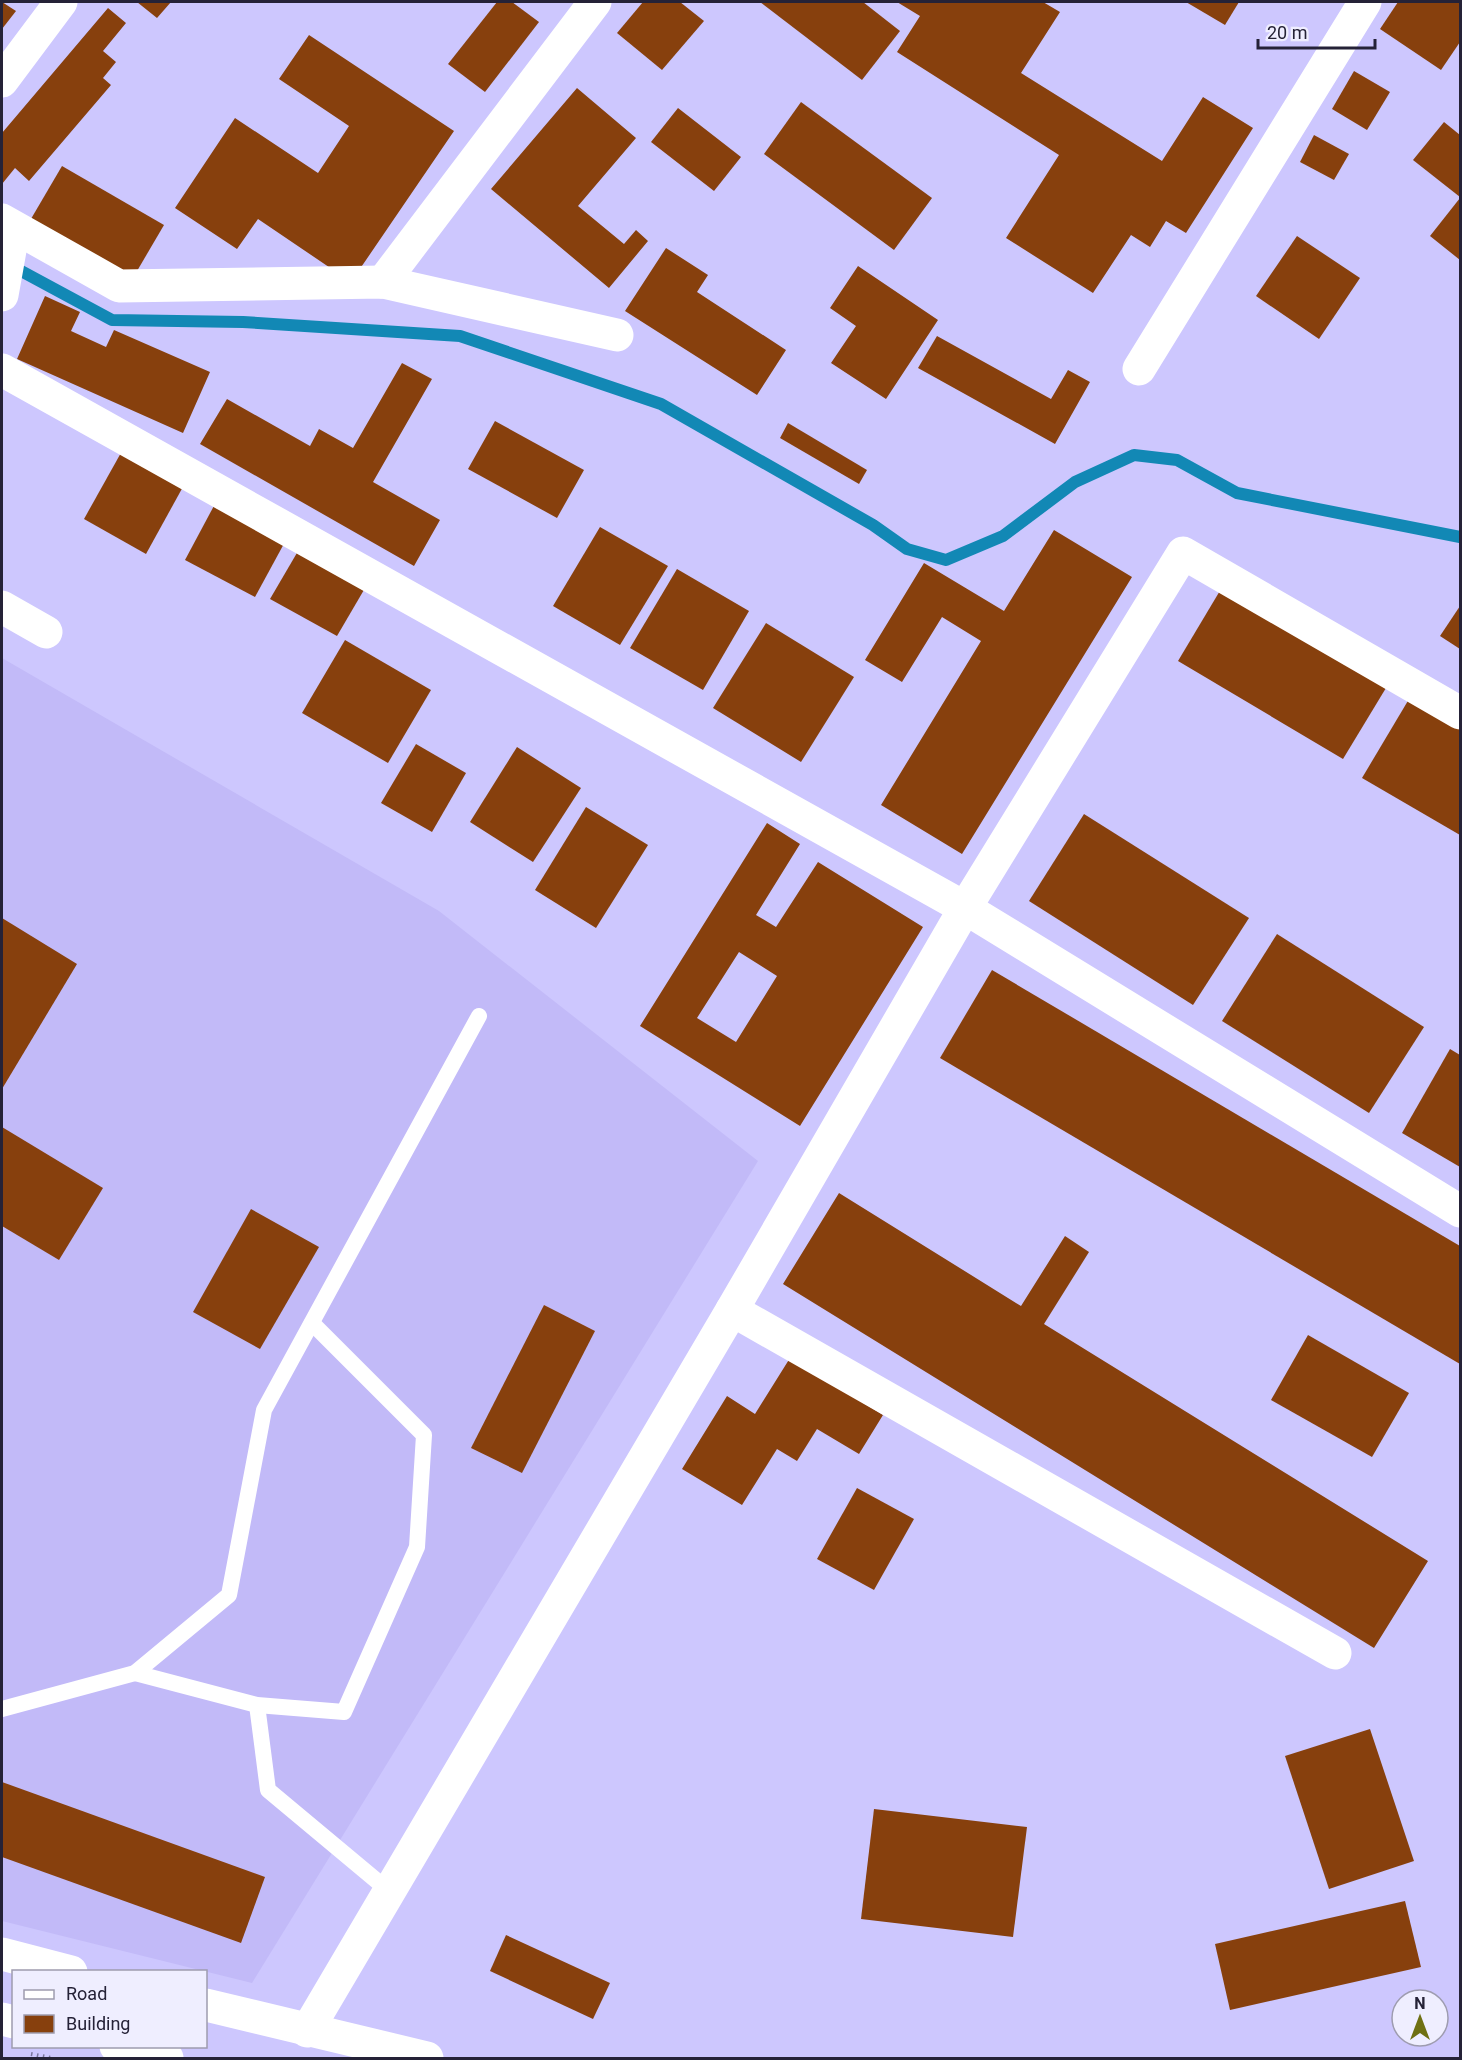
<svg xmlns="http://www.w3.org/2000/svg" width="1462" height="2060" font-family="Roboto,sans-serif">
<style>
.built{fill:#c2baf8}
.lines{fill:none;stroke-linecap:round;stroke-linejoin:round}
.stream{stroke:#1288b5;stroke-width:12}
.building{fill:#87400d;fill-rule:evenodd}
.path{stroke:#7a769c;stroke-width:4;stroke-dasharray:1.5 4.5;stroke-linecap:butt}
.service{stroke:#fff;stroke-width:16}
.minor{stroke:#fff;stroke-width:33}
.secondary{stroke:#fff;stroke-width:33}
</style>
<rect width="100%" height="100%" fill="#cdc7fe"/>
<path class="built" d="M2 658 439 911 758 1161 252 1983 2 1921Z"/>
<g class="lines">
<path class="stream" d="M10 265 112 320 243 322 460 336 661 404 873 525 907 549 946 560 1003 536 1075 482 1134 455 1177 460 1237 493 1460 537"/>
</g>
<g class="building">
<path d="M2 2 16 11 2 29Z"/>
<path d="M137 2H171L157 18Z"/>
<path d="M497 2H512L539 22 485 92 448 64Z"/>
<path d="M643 2H680L704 21 662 70 617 33Z"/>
<path d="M760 2H863L900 31 862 80Z"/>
<path d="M897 2H1043L1060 12 1021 73 1162 161 1203 97 1253 128 1186 233 1166 221 1150 247 1131 235 1093 293 1006 238 1059 155 897 52 920 16Z"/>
<path d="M1186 2H1239L1225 25Z"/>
<path d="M1398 2H1460V42L1441 70 1380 29Z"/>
<path d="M108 8 126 23 103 51 116 62 103 78 111 85 29 181 15 168 2 184V133Z"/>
<path d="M309 35 454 131 351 282 258 219 237 249 175 208 235 118 318 173 349 126 279 79Z"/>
<path d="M1354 71 1390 92 1367 130 1332 109Z"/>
<path d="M577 88 636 138 578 206 624 244 636 230 648 241 609 288 491 189Z"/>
<path d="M801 102 932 198 894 250 764 154Z"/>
<path d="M678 108 741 157 714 191 651 142Z"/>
<path d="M1444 122 1460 135V197L1413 160Z"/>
<path d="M1314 135 1349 154 1334 180 1300 162Z"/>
<path d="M62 166 164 225 130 283 28 224Z"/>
<path d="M1460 198V260L1430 236Z"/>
<path d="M1297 236 1360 278 1319 339 1256 296Z"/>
<path d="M666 248 708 275 697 292 786 350 757 395 625 311Z"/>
<path d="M858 266 938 320 886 399 831 363 856 326 830 308Z"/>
<path d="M45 296 80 312 71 331 106 347 114 330 210 372 183 433 17 359Z"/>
<path d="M937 336 1051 399 1068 370 1090 382 1055 444 918 368Z"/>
<path d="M402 363 432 379 373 482 440 520 414 566 200 444 227 399 310 446 319 429 353 448Z"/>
<path d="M495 421 584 470 557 518 468 469Z"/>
<path d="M788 423 867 470 859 484 780 438Z"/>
<path d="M122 451 184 485 146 554 84 519Z"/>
<path d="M216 502 286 540 255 597 185 560Z"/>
<path d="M600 527 668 566 620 645 553 606Z"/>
<path d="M1054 530 1132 577 962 854 881 805 981 641 942 617 902 682 865 660 924 563 1004 611Z"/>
<path d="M301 546 368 583 337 636 270 599Z"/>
<path d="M677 569 749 611 703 690 630 648Z"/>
<path d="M1224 584 1389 683 1343 759 1178 661Z"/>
<path d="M1460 606V649L1440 636Z"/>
<path d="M766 623 854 677 801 762 713 708Z"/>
<path d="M345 640 431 690 388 763 302 713Z"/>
<path d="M1412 694 1460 722V835L1362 778Z"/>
<path d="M416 744 466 773 432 832 381 803Z"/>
<path d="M517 747 581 788 533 862 470 822Z"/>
<path d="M586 807 648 845 596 928 535 890Z"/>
<path d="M1084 814 1249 918 1193 1005 1029 901Z"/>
<path d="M767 823 800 844 756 915 776 927 818 862 923 927 800 1126 640 1026ZM739 952 777 976 736 1042 697 1018Z"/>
<path d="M2 918 77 964 2 1089Z"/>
<path d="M1277 934 1424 1027 1369 1113 1222 1021Z"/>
<path d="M992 970 1460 1246V1364L940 1058Z"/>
<path d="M1450 1049 1460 1055V1167L1402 1133Z"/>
<path d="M2 1127 103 1188 59 1260 2 1226Z"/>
<path d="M839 1193 1021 1306 1065 1236 1089 1252 1044 1324 1428 1561 1374 1648 783 1284Z"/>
<path d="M251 1209 319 1247 260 1349 193 1312Z"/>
<path d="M544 1305 595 1331 522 1473 471 1448Z"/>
<path d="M1308 1335 1409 1393 1372 1457 1271 1400Z"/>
<path d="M790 1358 883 1415 859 1454 817 1429 797 1461 777 1449 742 1505 682 1469 727 1396 755 1414Z"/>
<path d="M857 1488 914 1519 874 1590 817 1559Z"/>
<path d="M1370 1729 1414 1861 1329 1889 1285 1756Z"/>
<path d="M2 1782 265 1877 241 1943 2 1857Z"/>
<path d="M874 1809 1027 1827 1013 1937 861 1919Z"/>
<path d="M1405 1901 1421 1967 1230 2010 1215 1944Z"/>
<path d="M506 1935 610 1983 593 2019 490 1971Z"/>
</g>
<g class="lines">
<path class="path" d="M31 2054 52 2058"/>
<g class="service">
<path d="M135 1673 257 1705 344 1712 417 1547 424 1435 312 1323"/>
<path d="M257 1705 268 1790 389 1891"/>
<path d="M2 1709 135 1673 229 1595 264 1410 479 1016"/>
</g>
<g class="minor">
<path d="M2 81 61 2"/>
<path d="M2 220 119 286 383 282 617 335"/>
<path d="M383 282 595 2"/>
<path d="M2 295 14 228"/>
<path d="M1139 369 1365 2"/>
<path d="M2 370 965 908 1460 1211"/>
<path d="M2 607 46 632"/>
<path d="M732 1310 1335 1653"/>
<path d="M307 2031 732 1310 965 908 1183 553 1460 713"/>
</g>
<g class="secondary">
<path d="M2 1954 71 1972"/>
<path d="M206 2005 427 2058"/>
<path d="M2 2019 14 2022"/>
<path d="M116 2046 167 2058"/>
</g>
</g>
<rect width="1462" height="2060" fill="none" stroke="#252237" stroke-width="6"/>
<rect x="12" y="1970" width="195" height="78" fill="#efeeff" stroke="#9e9caf" stroke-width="1.5"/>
<rect x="24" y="1990" width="30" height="9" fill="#ffffff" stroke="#9e9caf" stroke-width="1.5"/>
<text x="66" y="2000" font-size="18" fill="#252237">Road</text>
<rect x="24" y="2015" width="30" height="18" fill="#87400d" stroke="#9e9caf" stroke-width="1.5"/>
<text x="66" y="2030" font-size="18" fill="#252237">Building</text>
<g transform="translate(1420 2018)"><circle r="28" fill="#efeeff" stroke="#9e9caf" stroke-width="1.5"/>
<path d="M0-4.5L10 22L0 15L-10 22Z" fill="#6f7013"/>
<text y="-9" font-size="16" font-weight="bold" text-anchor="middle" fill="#252237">N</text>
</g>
<path d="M1258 39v9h117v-9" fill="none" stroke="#252237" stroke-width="3"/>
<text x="1267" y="39" font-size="18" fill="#252237" stroke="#efeeff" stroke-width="4.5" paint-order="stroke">20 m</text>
</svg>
